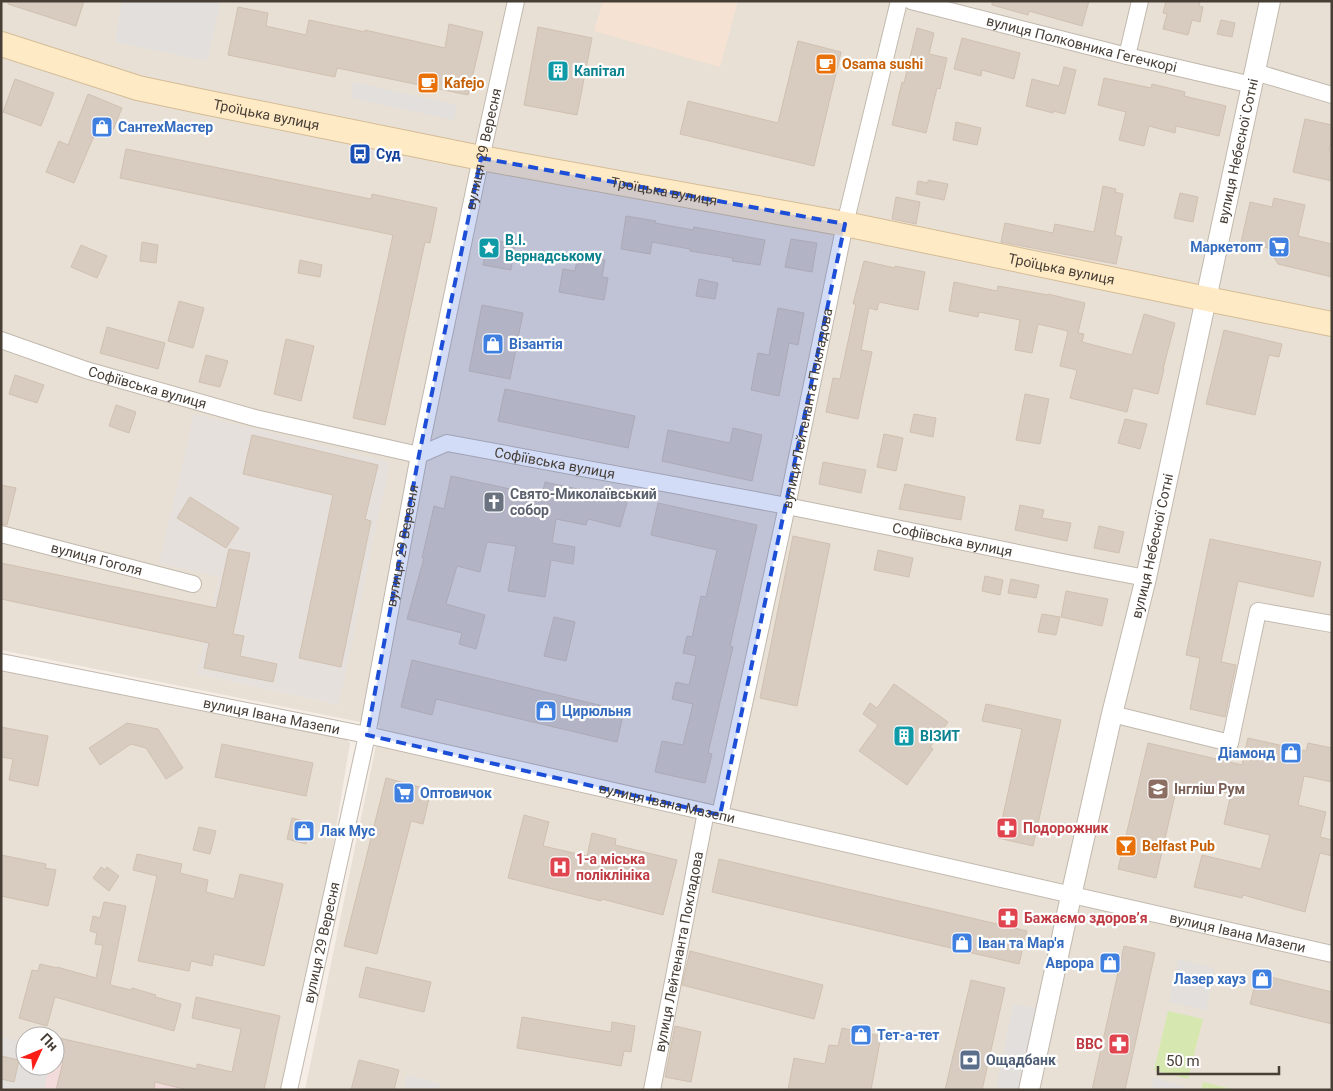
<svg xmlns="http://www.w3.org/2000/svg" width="1333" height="1091" font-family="Roboto,sans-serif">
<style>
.residential{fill:#e8e0d5;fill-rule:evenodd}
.commercial{fill:#f6e2d2}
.industrial{fill:#e6e0dc}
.medical{fill:#f4dbdb}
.green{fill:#d6e8b0}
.parking{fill:#e2dfdc}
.building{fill:#d8ccc0;stroke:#d0c0b0}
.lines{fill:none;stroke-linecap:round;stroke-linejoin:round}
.minor-casing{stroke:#c2b8ad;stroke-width:18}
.tertiary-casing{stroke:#c2b8ad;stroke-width:22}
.secondary-casing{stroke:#d4bc97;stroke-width:26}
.minor{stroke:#fff;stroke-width:16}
.tertiary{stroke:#fff;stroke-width:20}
.secondary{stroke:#ffeac6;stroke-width:24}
.marked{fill:#1d4ed8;fill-opacity:0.2;stroke:#1d4ed8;stroke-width:4;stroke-dasharray:10 6;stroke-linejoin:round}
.labels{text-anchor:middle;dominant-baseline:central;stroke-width:4.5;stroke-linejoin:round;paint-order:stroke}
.street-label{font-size:14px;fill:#473e36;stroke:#fff}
.food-label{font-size:14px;font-weight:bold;fill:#c56008;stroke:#fff;text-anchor:start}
.culture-label{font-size:14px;font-weight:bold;fill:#0d838f;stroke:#fff;text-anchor:start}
.shop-label{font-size:14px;font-weight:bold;fill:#366cbe;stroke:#fff;text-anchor:start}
.transit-label{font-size:14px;font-weight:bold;fill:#164399;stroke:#fff;text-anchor:start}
.worship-label{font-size:14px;font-weight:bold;fill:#5b616d;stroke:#fff;text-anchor:start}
.education-label{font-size:14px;font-weight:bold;fill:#785e54;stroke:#fff;text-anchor:start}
.health-label{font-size:14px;font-weight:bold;fill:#be3a42;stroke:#fff;text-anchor:start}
.service-label{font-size:14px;font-weight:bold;fill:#4e5e75;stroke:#fff;text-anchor:start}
</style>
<rect width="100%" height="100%" fill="#f4eee7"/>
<g class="residential">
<path d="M1 1H1332V1090H305L380 726 1 650ZM219 577 339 705 198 674Z"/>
<path d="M1 670 346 739 350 743 305 1016 285 1090H1ZM25 1036H55V1066H25Z"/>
</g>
<path class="commercial" d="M603 1H738L720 67 594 31Z"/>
<path class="industrial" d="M194 414 390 462 339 705 197 674 219 577 159 563Z"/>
<path class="medical" d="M55 1060 188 1090H44L49 1066H55Z"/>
<g class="green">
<path d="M1168 1011 1203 1019 1188 1079 1154 1070Z"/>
<path d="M1203 1082 1237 1090H1201Z"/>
</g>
<g class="parking">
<path d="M122 1H221L207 61 115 42Z"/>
<path d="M353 82 457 105 454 120 351 98Z"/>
<path d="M1178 959 1215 968 1206 1010 1169 1002Z"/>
<path d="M1013 1004 1046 1010 1029 1090H996Z"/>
<path d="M1 1037 23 1042 21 1053 25 1054V1066H49L44 1090H1Z"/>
<path d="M407 1075 440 1084 439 1090H404Z"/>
<path d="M1154 1078 1186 1087V1090H1151Z"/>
</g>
<g class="building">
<path d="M8 1H84L76 26 8 4Z"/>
<path d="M992 1H1089L1082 26 1029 11 1028 15 992 5Z"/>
<path d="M1166 1H1200L1199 6 1203 7 1200 22 1192 20 1188 35 1163 29 1167 14 1163 13Z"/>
<path d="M238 7 268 13 266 26 306 35 309 20 365 32V30L445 48 449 24 483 32 468 95 337 68 335 77 228 55Z"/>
<path d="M1221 20 1235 23 1232 37 1217 34Z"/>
<path d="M538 27 592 38 577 115 524 105Z"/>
<path d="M917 28 934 33 929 54 947 58 940 89 937 88 926 133 892 125 902 82 904 83Z"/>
<path d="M962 38 1020 53 1014 79 982 70 981 76 954 69Z"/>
<path d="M798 41 841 52 814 166 680 134 688 101 778 123Z"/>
<path d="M1064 67 1076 70 1065 114 1053 111V113L1026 106 1032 79 1059 86Z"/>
<path d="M1104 78 1151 88 1152 84 1185 92 1184 96 1226 106 1219 136 1176 126 1175 133 1149 126 1144 146 1119 140 1126 112 1098 105Z"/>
<path d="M15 79 54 93 41 126 3 112Z"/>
<path d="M88 94 122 108 113 130 99 124 74 183 46 172 59 141 68 145Z"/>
<path d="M1305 119 1332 125V138L1329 151H1332V181L1293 172Z"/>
<path d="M956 122 981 128 977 145 953 140Z"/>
<path d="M126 149 371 199 372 194 437 208 430 243 425 242 385 425 353 418 393 235 120 178Z"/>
<path d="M928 180 948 184 944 200 916 194 918 181 928 183Z"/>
<path d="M1103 186 1116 189 1115 192 1123 194 1115 235 1122 237 1116 264 1001 242 1005 223 1053 233 1055 224 1094 232Z"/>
<path d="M1180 193 1198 197 1193 222 1174 218Z"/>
<path d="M896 197 920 202 916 224 892 219Z"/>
<path d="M1274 198 1305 205 1298 236 1332 244V277L1278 264 1268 248 1241 242 1250 202 1272 207Z"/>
<path d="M626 216 656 221 655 223 693 230 694 227 765 240 760 265 732 261 733 258 690 251V249L652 242 650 254 621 249Z"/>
<path d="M488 239 515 244 511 270 483 265Z"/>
<path d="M791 239 817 243 812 272 785 267Z"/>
<path d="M142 242 158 245 156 263 140 261Z"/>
<path d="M81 245 107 256 97 278 71 267Z"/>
<path d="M578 255 605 260 602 277 608 278 604 300 559 292 563 269 575 271Z"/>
<path d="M300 260 322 265 320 277 298 273Z"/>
<path d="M864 261 895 268V266L925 272 918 310 879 302 877 310 869 308 861 350 872 352 858 419 826 412 833 378 840 379 856 304H853Z"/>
<path d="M699 279 718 283 715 299 696 296Z"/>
<path d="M954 282 997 291 998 286 1048 295V294L1085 303 1078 333 1084 334 1082 342 1132 355 1144 314 1175 323 1163 369H1164L1158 394 1133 388 1127 412 1070 398 1077 370 1060 366 1068 331 1038 324 1032 353 1015 350 1020 320 979 312 978 317 949 311Z"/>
<path d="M179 301 204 308 193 348 168 341Z"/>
<path d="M482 305 523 313 510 379 469 371Z"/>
<path d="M778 308 804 313 798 345 789 343 779 396 751 390 758 353 769 355Z"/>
<path d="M107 327 165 343 158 369 100 353Z"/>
<path d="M1224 330 1282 344 1279 357 1269 355 1255 415 1206 404Z"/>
<path d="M286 339 314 346 301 401 274 394Z"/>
<path d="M206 355 228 361 220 387 199 382Z"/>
<path d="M15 375 44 385 37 403 9 394Z"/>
<path d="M505 389 635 416 628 448 498 421Z"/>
<path d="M1025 394 1049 399 1040 444 1016 440Z"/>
<path d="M116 405 136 412 129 433 109 426Z"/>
<path d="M914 414 936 418 933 437 910 432Z"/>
<path d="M1125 419 1147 424 1140 449 1118 443Z"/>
<path d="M733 428 762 435 752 481 662 461 668 430 730 443Z"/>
<path d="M884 434 903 438 896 471 877 467Z"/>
<path d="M252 435 378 465 365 519 371 521 341 667 299 658 333 495 243 474Z"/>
<path d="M823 462 866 470 861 493 819 484Z"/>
<path d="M451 476 510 489V493L541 500 545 482 601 494V492L628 499 620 527 588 519 586 525 556 519 552 543 575 547 573 564 551 560 545 597 508 591 516 546 487 542 480 572 457 566 446 604 485 615 476 649 459 644 462 633 407 619 424 558H422L434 506 444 509Z"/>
<path d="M905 484 965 497 961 520 899 509Z"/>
<path d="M1 485 16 488 7 525 1 524Z"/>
<path d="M190 497 239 528 226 548 177 518Z"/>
<path d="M658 503 757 525 730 646 733 647 708 753 712 754 705 783 655 772 662 741 683 745 693 704 672 699 676 682 689 685 696 656 683 653 687 636 692 637 701 596 706 597 717 550 651 535Z"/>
<path d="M1020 505 1044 510 1042 518 1071 523 1067 541 1015 530Z"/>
<path d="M1099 526 1124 532 1119 553 1094 548Z"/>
<path d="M793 536 830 544 797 706 760 698Z"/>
<path d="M1210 539 1321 562 1313 597 1238 581 1221 662 1236 665 1225 717 1190 709 1200 658 1186 655Z"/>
<path d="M229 549 250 553 233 634 244 636 240 656 277 664 273 682 204 668 209 643 1 599V563L216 608Z"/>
<path d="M878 550 913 558 909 577 874 570Z"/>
<path d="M985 576 1003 580 1000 595 982 591Z"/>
<path d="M1011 579 1039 585 1036 598 1008 593Z"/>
<path d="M1066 591 1108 599 1102 626 1061 617Z"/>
<path d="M1042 614 1060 617 1056 635 1038 632Z"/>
<path d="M554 617 575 622 566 661 544 656Z"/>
<path d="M412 660 624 711 617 742 436 699 432 715 401 707Z"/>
<path d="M894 684 948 722 930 747 933 749 907 785 859 751 878 725 863 714 870 703 877 708Z"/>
<path d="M986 704 1061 720 1033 846 998 838 1022 729 982 721Z"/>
<path d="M127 723 158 729 183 768 166 779 146 748 131 744 100 765 89 748Z"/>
<path d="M1 727 48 736 38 786 9 780 13 759 1 757Z"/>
<path d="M1248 738 1306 751 1308 743 1332 748V782L1304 776 1298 805 1326 812 1320 837 1332 840V856L1320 853 1305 912 1243 895 1242 898 1194 887 1202 855 1261 869 1270 835 1224 824 1231 794 1178 782 1156 878 1118 869 1148 743 1242 765Z"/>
<path d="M222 744 313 763 306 796 215 777Z"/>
<path d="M386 778 431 790 423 824 411 821 377 954 344 946Z"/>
<path d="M524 815 549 822 543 846 587 856 592 833 616 839 615 845 677 860 663 915 602 899 601 901 508 878Z"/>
<path d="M292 818 312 823 306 844 287 839Z"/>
<path d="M199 827 216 831 210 854 193 850Z"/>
<path d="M137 854 182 864 180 873 208 880 206 892 234 899 240 874 283 884 264 966 214 954 212 966 191 961 189 971 138 961 157 876 133 870Z"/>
<path d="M1 855 46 864 45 868 56 870 48 906 1 896Z"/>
<path d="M719 859 1027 931 1019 964 712 892Z"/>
<path d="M101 867 105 870 107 867 119 876 109 891 93 878Z"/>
<path d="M104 902 126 906 110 985 131 990 132 988 156 995 155 997 181 1004 174 1031 55 997 47 1026 19 1018 32 970 38 971 40 964 57 968V967L96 978 103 945 95 944 97 933 90 931 93 916 100 918Z"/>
<path d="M1124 946 1155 953 1125 1090H1092Z"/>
<path d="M690 951 823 985 814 1019 682 985Z"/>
<path d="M366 967 431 982 424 1012 359 997Z"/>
<path d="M1258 974 1332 992V1024L1250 1004Z"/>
<path d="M971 980 1005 988 982 1090H945Z"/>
<path d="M196 997 280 1016 264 1090H188L155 1082 154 1090H56L63 1062 55 1060V1037L197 1069V1064L232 1072 241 1029 192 1018Z"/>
<path d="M522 1017 611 1032 612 1022 635 1026 631 1052 624 1051 621 1066 517 1048Z"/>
<path d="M675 1026 701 1032 691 1082 665 1077Z"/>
<path d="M842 1028 881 1036 871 1090H788L794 1058 825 1064 829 1045 838 1046Z"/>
<path d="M1 1056 19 1060 14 1082 1 1079Z"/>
<path d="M359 1060 399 1070 394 1090H351Z"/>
</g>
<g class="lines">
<g class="minor-casing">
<g id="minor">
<path id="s1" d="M911 1 1127 56 1252 85"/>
<path d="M1127 56 1140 1"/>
<path d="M1255 72 1332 95"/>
<path id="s2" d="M1 340 86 370 255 418 419 455 447 443 787 506 1067 563 1146 578"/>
<path id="s3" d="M1 534 193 584"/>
<path id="s4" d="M1 662 367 735 1332 954"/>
<path d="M1112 714 1230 743 1258 611 1332 624"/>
<path id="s5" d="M720 815 787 506 845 224 899 1"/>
<path id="s6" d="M289 1090 367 735 419 455 478 172 516 1"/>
<path id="s7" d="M652 1090 706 812"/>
</g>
</g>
<g class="tertiary-casing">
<g id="tertiary">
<path id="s8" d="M1029 1090 1071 896 1112 714 1146 578 1270 1"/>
</g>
</g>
<g class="secondary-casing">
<g id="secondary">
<path id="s9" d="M1 44 138 88 204 102 481 158 845 224 1207 299 1332 324"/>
</g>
</g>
<use href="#minor" class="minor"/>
<use href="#tertiary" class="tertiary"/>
<use href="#secondary" class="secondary"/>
</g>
<path class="marked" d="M481 158 845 224 720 815 367 735 419 455Z"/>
<defs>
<g id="cafe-square" transform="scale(1.125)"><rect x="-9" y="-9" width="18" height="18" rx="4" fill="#e8710a" stroke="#fff"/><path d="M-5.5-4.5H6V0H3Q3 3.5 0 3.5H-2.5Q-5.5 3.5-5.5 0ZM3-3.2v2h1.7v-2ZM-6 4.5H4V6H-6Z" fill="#fff"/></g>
<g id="building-square" transform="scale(1.125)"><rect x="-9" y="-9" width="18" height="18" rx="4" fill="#0f9aa8" stroke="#fff"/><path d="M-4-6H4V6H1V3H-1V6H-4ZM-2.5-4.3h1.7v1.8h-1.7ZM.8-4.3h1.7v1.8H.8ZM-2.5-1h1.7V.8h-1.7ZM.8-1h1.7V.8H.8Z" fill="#fff"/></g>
<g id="shop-square" transform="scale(1.125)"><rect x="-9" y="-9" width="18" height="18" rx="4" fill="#3f7fe0" stroke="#fff"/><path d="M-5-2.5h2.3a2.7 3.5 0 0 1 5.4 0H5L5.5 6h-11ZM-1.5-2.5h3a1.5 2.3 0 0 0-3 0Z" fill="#fff"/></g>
<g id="bus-square" transform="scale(1.125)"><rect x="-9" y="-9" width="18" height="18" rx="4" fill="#1a4fb4" stroke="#fff"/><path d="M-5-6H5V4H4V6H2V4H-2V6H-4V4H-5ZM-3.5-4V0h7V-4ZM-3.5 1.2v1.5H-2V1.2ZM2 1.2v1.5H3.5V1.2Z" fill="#fff"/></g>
<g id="supermarket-square" transform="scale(1.125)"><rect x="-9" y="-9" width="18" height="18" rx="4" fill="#3f7fe0" stroke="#fff"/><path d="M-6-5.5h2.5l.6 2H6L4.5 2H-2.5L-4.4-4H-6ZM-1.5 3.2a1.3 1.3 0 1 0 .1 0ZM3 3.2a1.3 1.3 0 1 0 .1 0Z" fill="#fff"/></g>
<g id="sight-square" transform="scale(1.125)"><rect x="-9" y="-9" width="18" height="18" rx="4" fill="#0f9aa8" stroke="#fff"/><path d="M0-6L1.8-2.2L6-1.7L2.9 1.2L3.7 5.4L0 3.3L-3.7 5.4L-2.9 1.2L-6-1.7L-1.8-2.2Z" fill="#fff"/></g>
<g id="church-square" transform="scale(1.125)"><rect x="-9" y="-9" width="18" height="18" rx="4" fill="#6b7280" stroke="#fff"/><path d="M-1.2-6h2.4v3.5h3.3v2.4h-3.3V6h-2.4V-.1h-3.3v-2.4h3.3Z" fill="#fff"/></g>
<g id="school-square" transform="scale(1.125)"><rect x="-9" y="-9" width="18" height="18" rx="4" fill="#8d6e63" stroke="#fff"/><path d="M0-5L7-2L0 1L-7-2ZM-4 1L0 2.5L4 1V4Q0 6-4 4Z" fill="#fff"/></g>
<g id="pharmacy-square" transform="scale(1.125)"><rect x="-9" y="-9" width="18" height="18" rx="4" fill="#e0444e" stroke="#fff"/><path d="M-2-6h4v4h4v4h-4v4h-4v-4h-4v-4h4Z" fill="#fff"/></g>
<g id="bar-square" transform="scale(1.125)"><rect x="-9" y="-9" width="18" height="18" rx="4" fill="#e8710a" stroke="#fff"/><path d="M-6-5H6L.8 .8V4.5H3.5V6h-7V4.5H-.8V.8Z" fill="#fff"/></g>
<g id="hospital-square" transform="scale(1.125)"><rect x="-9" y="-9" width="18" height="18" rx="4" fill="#e0444e" stroke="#fff"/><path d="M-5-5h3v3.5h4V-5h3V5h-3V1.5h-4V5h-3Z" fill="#fff"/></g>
<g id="bank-square" transform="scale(1.125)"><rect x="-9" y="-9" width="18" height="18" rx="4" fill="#5c6f8a" stroke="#fff"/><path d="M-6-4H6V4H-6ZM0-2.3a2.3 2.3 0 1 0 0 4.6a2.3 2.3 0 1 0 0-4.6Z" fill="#fff"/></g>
</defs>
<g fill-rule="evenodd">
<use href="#cafe-square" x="826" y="64"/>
<use href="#building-square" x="558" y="71"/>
<use href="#cafe-square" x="428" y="83"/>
<use href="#shop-square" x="102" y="127"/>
<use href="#bus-square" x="360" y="154"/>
<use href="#supermarket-square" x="1279" y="247"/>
<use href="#sight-square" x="489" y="248"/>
<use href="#shop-square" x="493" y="344"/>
<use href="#church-square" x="494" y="502"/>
<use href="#shop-square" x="546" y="711"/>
<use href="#building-square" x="904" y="736"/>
<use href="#shop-square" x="1291" y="753"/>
<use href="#school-square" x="1158" y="789"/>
<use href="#supermarket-square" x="404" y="793"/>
<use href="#pharmacy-square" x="1007" y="828"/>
<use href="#shop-square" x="304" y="831"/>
<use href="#bar-square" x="1126" y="846"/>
<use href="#hospital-square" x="560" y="867"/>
<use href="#pharmacy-square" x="1008" y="918"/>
<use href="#shop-square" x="962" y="943"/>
<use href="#shop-square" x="1110" y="963"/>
<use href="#shop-square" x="1262" y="979"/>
<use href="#shop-square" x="861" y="1035"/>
<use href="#pharmacy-square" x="1119" y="1044"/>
<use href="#bank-square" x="970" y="1060"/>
</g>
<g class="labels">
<g class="street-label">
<text stroke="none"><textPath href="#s1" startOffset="176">вулиця Полковника Гегечкорі</textPath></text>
<text stroke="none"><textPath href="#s9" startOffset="275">Троїцька вулиця</textPath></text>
<text stroke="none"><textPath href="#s6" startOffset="961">вулиця 29 Вересня</textPath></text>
<text stroke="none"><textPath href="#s8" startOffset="962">вулиця Небесної Сотні</textPath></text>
<text stroke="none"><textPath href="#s9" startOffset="680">Троїцька вулиця</textPath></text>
<text stroke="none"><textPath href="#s9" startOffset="1085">Троїцька вулиця</textPath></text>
<text stroke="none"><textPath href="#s2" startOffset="154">Софіївська вулиця</textPath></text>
<text stroke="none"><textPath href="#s5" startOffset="416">вулиця Лейтенанта Покладова</textPath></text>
<text stroke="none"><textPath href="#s2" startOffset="574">Софіївська вулиця</textPath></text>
<text stroke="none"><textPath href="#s2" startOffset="979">Софіївська вулиця</textPath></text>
<text stroke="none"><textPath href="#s6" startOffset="556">вулиця 29 Вересня</textPath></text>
<text stroke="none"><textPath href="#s8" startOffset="558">вулиця Небесної Сотні</textPath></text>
<text stroke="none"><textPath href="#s3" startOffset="99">вулиця Гоголя</textPath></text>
<text stroke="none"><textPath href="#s4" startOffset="276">вулиця Івана Мазепи</textPath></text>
<text stroke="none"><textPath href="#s4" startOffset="681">вулиця Івана Мазепи</textPath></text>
<text stroke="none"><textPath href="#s4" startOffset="1266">вулиця Івана Мазепи</textPath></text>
<text stroke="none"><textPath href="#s6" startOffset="151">вулиця 29 Вересня</textPath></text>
<text stroke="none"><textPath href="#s7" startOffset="141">вулиця Лейтенанта Покладова</textPath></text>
</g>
<g class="food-label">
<text x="842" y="64">Osama sushi</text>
<text x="444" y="83">Kafejo</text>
<text x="1142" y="846">Belfast Pub</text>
</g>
<g class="culture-label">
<text x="574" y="71">Капітал</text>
<text x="505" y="240">В.І.<tspan x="505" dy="16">Вернадському</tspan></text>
<text x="920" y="736">ВІЗИТ</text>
</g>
<g class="shop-label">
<text x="118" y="127">СантехМастер</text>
<text x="1263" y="247" text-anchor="end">Маркетопт</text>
<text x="509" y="344">Візантія</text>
<text x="562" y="711">Цирюльня</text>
<text x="1275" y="753" text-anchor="end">Дiамонд</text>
<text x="420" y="793">Оптовичок</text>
<text x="320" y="831">Лак Мус</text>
<text x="978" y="943">Іван та Мар'я</text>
<text x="1094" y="963" text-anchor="end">Аврора</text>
<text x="1246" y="979" text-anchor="end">Лазер хауз</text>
<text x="877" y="1035">Тет-а-тет</text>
</g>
<g class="transit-label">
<text x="376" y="154">Суд</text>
</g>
<g class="worship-label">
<text x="510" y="494">Свято-Миколаївський<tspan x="510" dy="16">собор</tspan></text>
</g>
<g class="education-label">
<text x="1174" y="789">Інгліш Рум</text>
</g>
<g class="health-label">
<text x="1023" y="828">Подорожник</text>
<text x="576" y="859">1-а міська<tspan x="576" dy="16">поліклініка</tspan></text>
<text x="1024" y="918">Бажаємо здоровʼя</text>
<text x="1103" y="1044" text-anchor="end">ВВС</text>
</g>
<g class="service-label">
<text x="986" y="1060">Ощадбанк</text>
</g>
</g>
<rect width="1333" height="1091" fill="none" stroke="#473e36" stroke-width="5"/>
<g transform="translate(40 1051) rotate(46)"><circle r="24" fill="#ffffff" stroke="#b5b2af"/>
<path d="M0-4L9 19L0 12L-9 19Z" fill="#fa1e17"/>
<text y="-8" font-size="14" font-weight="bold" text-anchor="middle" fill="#473e36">Пн</text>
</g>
<path d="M1158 1066v8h121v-8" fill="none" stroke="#473e36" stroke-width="2.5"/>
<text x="1166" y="1066" font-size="15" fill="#473e36" stroke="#ffffff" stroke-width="4" paint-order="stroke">50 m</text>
</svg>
